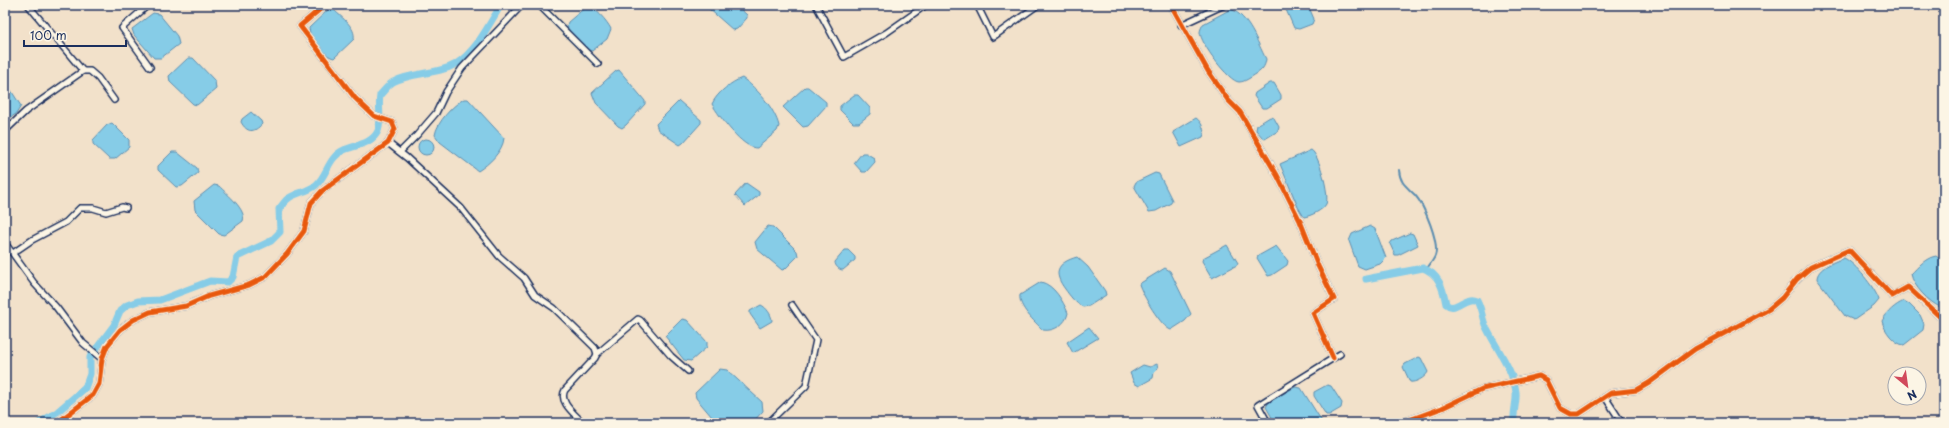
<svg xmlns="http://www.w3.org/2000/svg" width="1949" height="428" font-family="'Playpen Sans',sans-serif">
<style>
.water{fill:#86cce7;stroke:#5b8db0}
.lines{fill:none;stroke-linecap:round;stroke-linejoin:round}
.stream{stroke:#5b8db0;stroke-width:2}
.canal{stroke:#86cce7;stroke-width:7}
.street-casing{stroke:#1b2f5e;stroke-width:8}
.street{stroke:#fcf5e5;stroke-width:5}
.cycleway-casing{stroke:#fcf5e5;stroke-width:8}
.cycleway{stroke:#e8590c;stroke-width:5}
</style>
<rect width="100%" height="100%" fill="#f2e1ca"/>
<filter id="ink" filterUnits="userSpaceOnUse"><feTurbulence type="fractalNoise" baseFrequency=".025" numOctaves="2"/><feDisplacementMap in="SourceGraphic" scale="8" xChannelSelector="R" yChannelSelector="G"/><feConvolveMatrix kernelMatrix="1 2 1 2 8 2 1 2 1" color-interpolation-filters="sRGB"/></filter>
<g filter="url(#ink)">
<g class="water">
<path d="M708 5H736L747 15V18L737 29 733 30 708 8Z"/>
<path d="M1284 5H1308L1314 19 1312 24 1299 29 1294 28Z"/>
<path d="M587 6C595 7 607 21 611 29L607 39 592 51C582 50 571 35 567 26L568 22Z"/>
<path d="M330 8 334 10C342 18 356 27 354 39L334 58C324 56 310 38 309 28Z"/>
<path d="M1231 9C1249 17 1257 42 1266 59 1265 67 1262 70 1256 74 1251 77 1245 82 1239 82 1229 82 1200 43 1200 32 1200 30 1202 26 1203 24Z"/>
<path d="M153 13 159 14 177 36 179 44 161 58H154L134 35 132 29Z"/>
<path d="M188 58H193L215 81 216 89 197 105 193 104 170 82 169 76Z"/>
<path d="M619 70 645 101V104L626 125 622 128 618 126 596 103 592 93 616 71Z"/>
<path d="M742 78C757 88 775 109 779 126L777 131 757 148C743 149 719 116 712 104 717 93 731 82 742 78Z"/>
<path d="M5 81 21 106 16 114 5 121Z"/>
<path d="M1270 83H1274L1281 95V99L1267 108H1262L1254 96 1255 93Z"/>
<path d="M805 87H808L826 102V106L808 126 803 127 783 107Z"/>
<path d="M854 95H858L870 108V114L859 123H853L840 110V106Z"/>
<path d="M464 99H468L504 138C503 151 489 164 478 171L440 142 435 135C437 122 453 105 464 99Z"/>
<path d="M679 101 701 120V123L683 143 680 145 658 130 656 124Z"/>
<path d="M251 112 261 121 262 124C254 133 247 133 241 122L242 119Z"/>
<path d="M1270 117 1274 118 1279 127 1278 131 1265 139 1263 138 1256 130 1257 125Z"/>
<path d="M1196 118C1201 121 1206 131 1203 137L1181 147 1173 132Z"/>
<path d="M112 123 129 140V147L115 159H109L93 144V140L107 125Z"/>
<circle cx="426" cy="147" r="8"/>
<path d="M1311 150C1319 154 1330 195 1326 204 1323 210 1311 216 1304 217L1298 207 1280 164Z"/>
<path d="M172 152H177L197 168 198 173 182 186 176 187 158 170V166Z"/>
<path d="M862 153H866L874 158 875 162 866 172H862L854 163Z"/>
<path d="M1155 173 1159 174 1172 200 1171 203 1156 211 1149 212 1134 186 1136 182Z"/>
<path d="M746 183 759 192V195L745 206 735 195Z"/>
<path d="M214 185 219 186C227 194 247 210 243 221L224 235 219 234 195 210 194 201Z"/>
<path d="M768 226 773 227 797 251 798 256 785 269 782 270 757 249 755 242Z"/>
<path d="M1370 226 1375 229 1386 258 1380 264 1365 269 1358 266 1349 241 1352 234Z"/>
<path d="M1410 233 1413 234 1418 245 1398 255H1395L1390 244 1392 241Z"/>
<path d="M1227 245 1238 263 1237 265 1212 278 1202 261 1203 258Z"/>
<path d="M1276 246 1288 261 1287 265 1272 275 1268 276 1257 258 1258 256Z"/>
<path d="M845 250H848L855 257V260L843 270C839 270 835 266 835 262Z"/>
<path d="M1936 256 1944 262V306L1940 307C1929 302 1913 286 1911 274 1918 267 1925 258 1936 256Z"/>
<path d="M1077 257 1088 267 1105 291 1106 295 1089 306 1083 307C1075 303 1070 296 1065 289 1053 273 1056 263 1077 257Z"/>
<path d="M1844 258C1855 263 1875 288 1879 300L1874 306 1854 320 1845 316 1817 279C1817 268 1834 262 1844 258Z"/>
<path d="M1165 268 1170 271 1191 314 1185 321 1171 330C1161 327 1142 294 1139 284Z"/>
<path d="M1041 282C1054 285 1063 301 1068 313 1066 324 1054 332 1043 330 1035 322 1018 307 1020 295Z"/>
<path d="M1904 301 1909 304 1920 315 1924 324 1923 330 1904 345C1894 344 1884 330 1882 321 1887 312 1895 305 1904 301Z"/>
<path d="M761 305C766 307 772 315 772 321L760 328 750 314V311Z"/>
<path d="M682 319 687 320 707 342V347L691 361 684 360 665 336Z"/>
<path d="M1089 327 1098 338 1073 353 1067 342Z"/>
<path d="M1419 357 1421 358 1428 372C1425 378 1415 383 1410 382L1403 367 1405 364Z"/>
<path d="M1157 364 1158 368 1154 372 1153 378 1139 386 1134 383 1130 373 1143 365 1150 367Z"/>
<path d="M720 369 727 370 762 402 763 411 752 423H717L696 398 695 393Z"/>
<path d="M1327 385 1331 386 1342 403 1341 408 1329 415H1326L1314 396V392Z"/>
<path d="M1295 387 1301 388 1323 423H1275L1266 407 1269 402Z"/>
</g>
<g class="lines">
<path class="stream" d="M1399 170C1400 183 1406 186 1415 195 1424 205 1440 243 1435 256 1433 261 1429 265 1426 270"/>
<g class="canal">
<path d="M1366 279 1423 268C1439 274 1443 288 1446 304 1456 313 1465 294 1477 300 1482 309 1482 319 1486 327 1496 348 1513 369 1516 392 1517 402 1513 411 1514 423"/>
<path d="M39 423 57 412 85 388 90 374V357L114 325 120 311 127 305 138 301 160 300 210 281 228 282 233 277 237 257 271 241 280 232 279 209C282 206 285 200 289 198 297 192 308 192 316 185 327 176 328 157 344 150 356 145 372 144 378 131 382 120 378 107 380 95 384 91 388 85 393 82 412 72 437 75 456 64 477 50 488 26 501 5"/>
</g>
<g class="street-casing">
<g id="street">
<path d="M28 5 83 71H90L98 78 114 100"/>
<path d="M146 5 147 6 122 28 150 67"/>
<path d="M539 5 598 64"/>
<path d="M816 5 844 57 886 33 926 5"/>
<path d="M977 5 993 37 1038 5"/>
<path d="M1171 5 1208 71 1228 100 1240 112 1277 175 1300 221 1318 266 1334 299 1313 313 1333 358"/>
<path d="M1181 25 1224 5"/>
<path d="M5 131 26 111 83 71"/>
<path d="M388 143 407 158 461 208 499 256 524 278 535 295 554 308 595 348 597 354 595 358 565 390C558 402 575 414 583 423"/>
<path d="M400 152 417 135 436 113 446 92 462 68 522 5"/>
<path d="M5 243 34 283 56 307 83 343 102 359"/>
<path d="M13 253 32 240 66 222 80 208H93L106 212 122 207 126 208"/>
<path d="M597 354 638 319 640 320 671 356 688 371"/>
<path d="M1605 397 1622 423"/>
<path d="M57 423 93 395 99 384 102 359 107 346 120 330 133 320 150 312 186 306 209 296 249 285 265 277 287 254 304 231 311 203 322 191 388 143 395 129 392 122 374 116 355 98 300 26 325 5"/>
<path d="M768 423 806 386 816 340 792 305"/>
<path d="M1268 423 1258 405 1340 354"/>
<path d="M1401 423 1442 408 1482 389 1539 376 1546 380 1560 408 1571 414H1579L1611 393 1637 390 1649 383 1695 349 1769 309 1782 298 1797 279 1811 267 1849 250 1892 296 1908 287 1939 316 1944 313"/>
</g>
</g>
<use href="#street" class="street"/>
<g class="cycleway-casing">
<g id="cycleway">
<path d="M1171 5 1208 71 1228 100 1240 112 1277 175 1300 221 1318 266 1334 299 1313 313 1333 358"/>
<path d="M57 423 93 395 99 384 102 359 107 346 120 330 133 320 150 312 186 306 209 296 249 285 265 277 287 254 304 231 311 203 322 191 388 143 395 129 392 122 374 116 355 98 300 26 325 5"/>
<path d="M1401 423 1442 408 1482 389 1539 376 1546 380 1560 408 1571 414H1579L1611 393 1637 390 1649 383 1695 349 1769 309 1782 298 1797 279 1811 267 1849 250 1892 296 1908 287 1939 316 1944 313"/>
</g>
</g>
<use href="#cycleway" class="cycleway"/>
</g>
</g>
<rect width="1949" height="428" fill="none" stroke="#fcf5e5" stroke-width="20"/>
<rect x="10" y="10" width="1929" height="408" fill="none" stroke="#1b2f5e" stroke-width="1.5" filter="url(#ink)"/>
<g transform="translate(1907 386) rotate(151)"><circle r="19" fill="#fcf5e5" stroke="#a2a6af"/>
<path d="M0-3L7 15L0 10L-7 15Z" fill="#d1495b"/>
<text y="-6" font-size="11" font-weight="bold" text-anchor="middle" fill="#1b2f5e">N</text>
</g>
<path d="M24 40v6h102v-6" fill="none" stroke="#1b2f5e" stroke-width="2"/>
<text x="30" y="40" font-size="12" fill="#1b2f5e" stroke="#fcf5e5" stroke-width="3" paint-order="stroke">100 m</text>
</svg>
